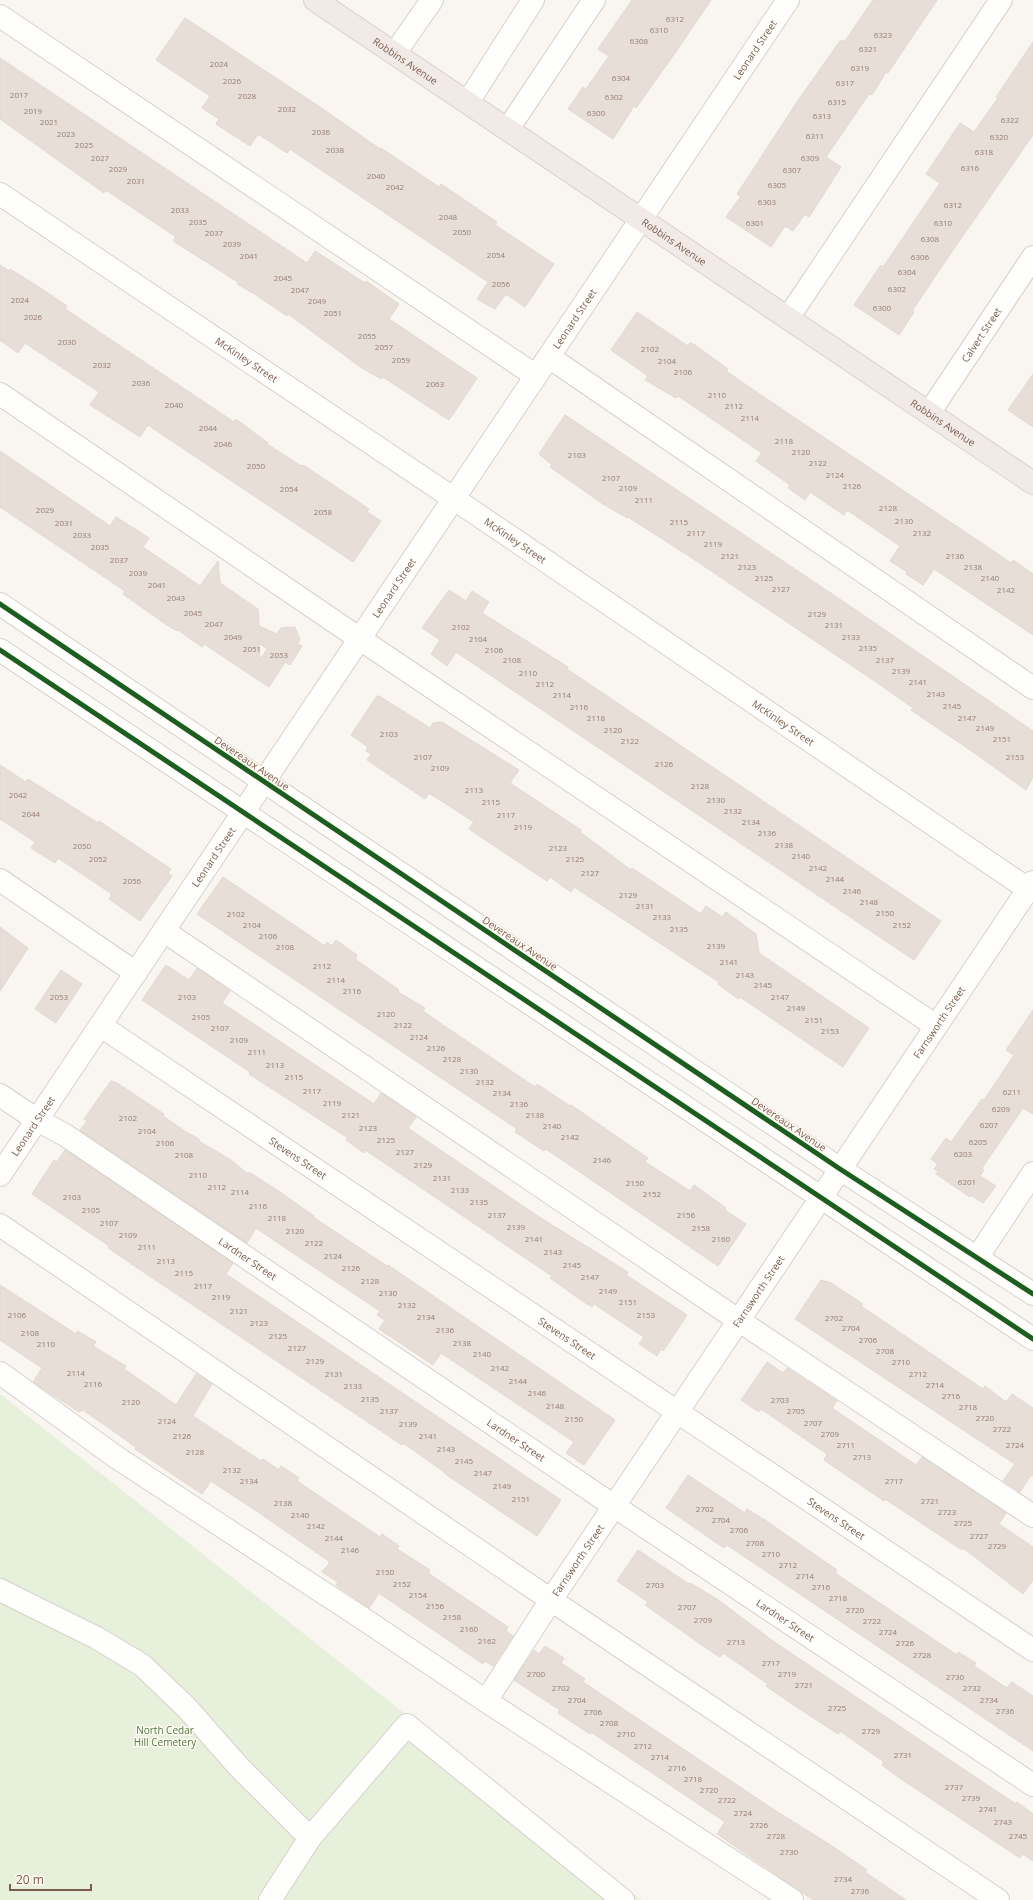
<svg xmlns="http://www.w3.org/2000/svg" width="1033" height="1900" font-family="'Open Sans',sans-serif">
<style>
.green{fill:#e7f0db}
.building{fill:#e6ded7;stroke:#e2d8d2;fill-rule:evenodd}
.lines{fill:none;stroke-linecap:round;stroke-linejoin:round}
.minor-casing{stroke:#d7d1cb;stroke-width:24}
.highway-casing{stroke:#dad1cc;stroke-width:24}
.minor{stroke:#fefefd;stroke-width:22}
.highway{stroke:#f2eae7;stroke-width:22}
.cycleway-casing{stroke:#fffaf3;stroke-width:8}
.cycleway{stroke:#1b5e20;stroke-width:5}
.labels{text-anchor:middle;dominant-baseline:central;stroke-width:3;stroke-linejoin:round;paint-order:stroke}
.number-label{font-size:8px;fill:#977e72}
.street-label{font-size:10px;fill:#7a5c4d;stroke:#fffaf3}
.park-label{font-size:10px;fill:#537a41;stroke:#fffaf3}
</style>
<rect width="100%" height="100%" fill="#f9f5f0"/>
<path class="green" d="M0 1394 641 1900H0Z"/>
<g class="building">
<path d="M632 0H711L675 53 636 108 634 106 613 139 568 109 583 87 586 89 609 56 598 49Z"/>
<path d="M873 0H937L888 73 886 72 872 95 869 94 826 157 841 167 809 217 805 214 793 231 785 226 771 247 726 217 741 196 737 194 797 102 840 41H845Z"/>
<path d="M185 18 320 107 380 149 381 148 439 187 441 184 497 222 495 225 554 264 525 307 506 294 495 309 477 299 488 282 290 149 287 153 258 134 250 146 216 124 219 119 202 108 210 96 156 60Z"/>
<path d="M1033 42V135L951 253 912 311 914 312 899 335 854 305 881 265 883 267 940 183 926 174 960 123 974 132 998 98 996 97Z"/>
<path d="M0 58 307 263 315 251 365 283 366 281 399 304 389 319 477 378 449 420 383 377 381 379 362 368 288 314 287 316 256 295 237 284 238 282 173 241 176 237 106 190 104 193 0 119Z"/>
<path d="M0 265 9 271 10 269 39 287 67 306 65 309 234 422 236 419 268 443 267 444 301 466 303 465 369 509 367 512 381 521 353 562 148 425 140 437 90 405 99 392 25 343 18 353 0 340Z"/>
<path d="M637 312 688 346 690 343 695 345 728 369 726 371 755 391 995 552 1011 563 1013 560 1033 574V635L934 569 923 585 906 574 907 572 890 561 900 546 847 510 844 515 810 492 805 500 788 488 790 485 756 461 762 453 678 396 676 398 645 380 648 376 611 350Z"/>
<path d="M1033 374V427L1008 410Z"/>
<path d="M565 415 844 602 1033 731V777L1026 790 973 752 911 710 913 708 879 684 686 554 628 517 627 518 603 504 550 467 552 465 539 454Z"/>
<path d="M0 451 110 526 116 517 149 538 143 547 200 586 218 561 220 583 258 609 259 626 277 634 281 628 295 627 300 640 297 644 302 646 290 665 285 662 269 687 204 644 202 647 178 630 177 631 167 625 123 594 125 591 0 507ZM259 643 267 649 260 660Z"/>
<path d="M449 590 466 601 472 591 489 602 482 613 568 667 567 669 941 921 914 960 456 652 447 666 431 654 440 640 422 628Z"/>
<path d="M377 696H379L430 728 433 723 442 722 519 770 510 783 581 830 580 832 631 870 632 868 701 914 706 906 722 917 726 912 756 934 759 953 869 1028 843 1067 740 997 738 999 718 984 719 982 574 887 571 892 550 877 547 881 469 829 474 822 429 793 425 799 367 760 371 754 366 751 368 747 351 735Z"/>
<path d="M0 765 26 782 28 779 98 823 99 821 171 869 168 873 172 876 140 921 109 899 112 894 58 858 55 863 31 848 35 842 0 819Z"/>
<path d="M223 877 325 946 327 942 332 946 336 940 357 955 355 959 399 990 398 992 425 1008 423 1011 440 1023 535 1087 537 1084 570 1106 571 1105 648 1158 645 1162 690 1191 694 1185 726 1208 725 1210 746 1224 718 1266 546 1149 544 1151 515 1132 517 1129 197 914Z"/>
<path d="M0 927 28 948 0 991Z"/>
<path d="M166 965 189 980 197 968 230 991 222 1003 374 1104 381 1093 416 1117 408 1128 536 1215 628 1272 626 1275 687 1315 663 1351 661 1349 657 1356 639 1344 644 1337 594 1304 592 1307 578 1298 550 1278 552 1276 365 1150 364 1153 346 1140 348 1138 249 1074 250 1072 142 1000Z"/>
<path d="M61 970 82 984 56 1023 35 1009Z"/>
<path d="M1033 1010V1114L1023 1108 982 1168 984 1170 980 1176 996 1186 983 1203 971 1195 970 1197 936 1174 938 1171 934 1169 938 1164 931 1159 946 1138 951 1142 982 1099 984 1100 1014 1055 1006 1050Z"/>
<path d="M111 1081 117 1083 164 1114 163 1116 186 1132 199 1139V1141L231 1160 248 1174 249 1172 277 1190 314 1216 313 1217 387 1266 388 1265 615 1420 584 1465 566 1453 574 1442 441 1353 433 1365 379 1329 385 1320 377 1315 380 1311 293 1253 256 1228 247 1243 80 1130 87 1121 84 1119Z"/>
<path d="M65 1150 233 1263 226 1274 561 1500 537 1536 444 1473V1472L426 1459 403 1443 402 1445 139 1269 108 1248 109 1246 32 1194 54 1160 57 1162Z"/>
<path d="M821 1280 831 1283 863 1304 861 1306 983 1389 985 1386 1006 1402 1012 1394 1033 1408V1476L1031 1475 1020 1492 1003 1481 1015 1464 795 1319Z"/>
<path d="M0 1285 76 1334 78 1331 96 1342 93 1346 126 1366 124 1369 176 1405 196 1374 212 1384 193 1416 261 1461 263 1459 279 1470 281 1466 299 1478 297 1481 337 1508 380 1537 382 1534 399 1546 397 1549 430 1570 428 1573 508 1627 506 1631 513 1636 493 1666 485 1661 483 1664 379 1593 369 1608 336 1585 338 1582 322 1572 330 1562 258 1512 211 1481 202 1494 135 1449 136 1447 83 1410 79 1412 33 1382 42 1368 0 1340Z"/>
<path d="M767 1362 783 1373 787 1368 837 1401 832 1408 916 1465 922 1457 1006 1513 999 1524 1033 1547V1580L1023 1594 963 1548 962 1550 885 1499 884 1501 824 1460 827 1454 761 1409 759 1412 741 1400Z"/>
<path d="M688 1475 745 1513 747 1509 765 1520 837 1570 835 1573 957 1655 958 1652 976 1663 974 1666 1007 1688 1012 1682 1033 1696V1751L727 1545 724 1548 666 1508Z"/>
<path d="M638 1550 689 1584 690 1583 717 1599 773 1641 990 1787 1016 1804 1017 1802 1033 1814V1861L1023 1854 1020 1858 901 1779 882 1765 884 1762 840 1731 838 1734 795 1706 766 1686 768 1684 745 1668 723 1653 720 1657 709 1650 645 1605 648 1602 617 1581Z"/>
<path d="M545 1646 564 1658 561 1663 585 1679 583 1682 776 1811 829 1844 867 1870 865 1872 906 1900H813L717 1834 725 1822 591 1732 590 1734 558 1713 560 1710 514 1680 534 1650 539 1654Z"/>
</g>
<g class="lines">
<g class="minor-casing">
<g id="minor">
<path d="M0 16 536 376"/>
<path d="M395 53 432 0"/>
<path d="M468 102 533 0"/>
<path d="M508 129 594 0"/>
<path id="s1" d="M0 194 481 517 1028 889"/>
<path d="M788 318 1001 0"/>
<path d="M549 357 1033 688"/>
<path d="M0 394 360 639 936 1026"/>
<path id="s2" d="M929 413 1033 257"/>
<path d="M0 604 840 1169 1033 1294"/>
<path d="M0 650 1033 1339"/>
<path d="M0 880 136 973"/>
<path d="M164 931 738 1320 1033 1516"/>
<path id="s3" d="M101 1026 1033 1650"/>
<path id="s4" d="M0 1095 37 1120 65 1135 614 1506 1033 1785"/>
<path id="s5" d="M0 1175 788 0"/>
<path d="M0 1225 551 1600 998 1900"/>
<path d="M977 1258 1033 1173"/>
<path d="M0 1373 116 1457 362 1618 486 1701 792 1900"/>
<path d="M0 1590 97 1638 142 1665 187 1708 238 1766 310 1838"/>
<path id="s6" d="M486 1701 551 1600 1033 882"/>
<path d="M270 1900 310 1838 407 1725 623 1900"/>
</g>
</g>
<g class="highway-casing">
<g id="highway">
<path id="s7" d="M315 0 1033 483"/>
</g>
</g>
<use href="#minor" class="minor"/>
<use href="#highway" class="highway"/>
<g class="cycleway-casing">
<g id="cycleway">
<path d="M0 604 840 1169 1033 1294"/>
<path d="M0 650 1033 1339"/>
</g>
</g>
<use href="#cycleway" class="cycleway"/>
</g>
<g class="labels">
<g class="number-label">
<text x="675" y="18">6312</text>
<text x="659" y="29">6310</text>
<text x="883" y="34">6323</text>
<text x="639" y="40">6308</text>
<text x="868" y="48">6321</text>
<text x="219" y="63">2024</text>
<text x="860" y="67">6319</text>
<text x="621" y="77">6304</text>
<text x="232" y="80">2026</text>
<text x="845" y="82">6317</text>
<text x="19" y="94">2017</text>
<text x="247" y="95">2028</text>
<text x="614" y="96">6302</text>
<text x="837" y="101">6315</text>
<text x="287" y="108">2032</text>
<text x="33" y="110">2019</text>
<text x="596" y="112">6300</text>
<text x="822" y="115">6313</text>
<text x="1010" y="119">6322</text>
<text x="49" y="121">2021</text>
<text x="321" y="131">2036</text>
<text x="66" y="133">2023</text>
<text x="815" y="135">6311</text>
<text x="999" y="136">6320</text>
<text x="84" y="144">2025</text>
<text x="335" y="149">2038</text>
<text x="984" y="151">6318</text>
<text x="100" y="157">2027</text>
<text x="810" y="157">6309</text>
<text x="970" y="167">6316</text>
<text x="118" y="168">2029</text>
<text x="792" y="169">6307</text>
<text x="376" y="175">2040</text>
<text x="136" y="180">2031</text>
<text x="777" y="184">6305</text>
<text x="395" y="186">2042</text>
<text x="767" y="201">6303</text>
<text x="953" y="204">6312</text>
<text x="180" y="209">2033</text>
<text x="448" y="216">2048</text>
<text x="198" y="221">2035</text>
<text x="755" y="222">6301</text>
<text x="943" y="222">6310</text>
<text x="462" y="231">2050</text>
<text x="214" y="232">2037</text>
<text x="930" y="238">6308</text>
<text x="232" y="243">2039</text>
<text x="496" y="254">2054</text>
<text x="249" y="255">2041</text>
<text x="920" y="256">6306</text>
<text x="907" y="271">6304</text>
<text x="283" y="277">2045</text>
<text x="501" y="283">2056</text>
<text x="897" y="288">6302</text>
<text x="300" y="289">2047</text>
<text x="20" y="299">2024</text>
<text x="317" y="300">2049</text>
<text x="882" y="307">6300</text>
<text x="333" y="312">2051</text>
<text x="33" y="316">2026</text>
<text x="367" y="335">2055</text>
<text x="67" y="341">2030</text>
<text x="384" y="346">2057</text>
<text x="650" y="348">2102</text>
<text x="401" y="359">2059</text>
<text x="667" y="360">2104</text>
<text x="102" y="364">2032</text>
<text x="683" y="371">2106</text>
<text x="141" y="382">2036</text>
<text x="435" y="383">2063</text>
<text x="717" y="394">2110</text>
<text x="174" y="404">2040</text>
<text x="734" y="405">2112</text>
<text x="750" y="417">2114</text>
<text x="208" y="427">2044</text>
<text x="784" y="440">2118</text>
<text x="223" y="443">2046</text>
<text x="801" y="451">2120</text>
<text x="577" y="454">2103</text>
<text x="818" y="462">2122</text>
<text x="256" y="465">2050</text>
<text x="835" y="474">2124</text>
<text x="611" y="477">2107</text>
<text x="852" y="485">2126</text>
<text x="628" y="487">2109</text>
<text x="289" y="488">2054</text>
<text x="644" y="499">2111</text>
<text x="888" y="507">2128</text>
<text x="45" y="509">2029</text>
<text x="323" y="511">2058</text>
<text x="904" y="520">2130</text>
<text x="679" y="521">2115</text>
<text x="64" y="522">2031</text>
<text x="696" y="532">2117</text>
<text x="922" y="532">2132</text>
<text x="82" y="534">2033</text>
<text x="713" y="543">2119</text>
<text x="100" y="546">2035</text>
<text x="730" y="555">2121</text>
<text x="955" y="555">2136</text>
<text x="119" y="559">2037</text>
<text x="747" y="566">2123</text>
<text x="973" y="566">2138</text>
<text x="138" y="572">2039</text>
<text x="764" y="577">2125</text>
<text x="990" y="577">2140</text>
<text x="157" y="584">2041</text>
<text x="781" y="588">2127</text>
<text x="1006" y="589">2142</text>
<text x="176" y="597">2043</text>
<text x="193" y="612">2045</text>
<text x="817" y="613">2129</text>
<text x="214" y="623">2047</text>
<text x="834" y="624">2131</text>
<text x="461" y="626">2102</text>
<text x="233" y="636">2049</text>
<text x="851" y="636">2133</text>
<text x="478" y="638">2104</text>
<text x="868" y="647">2135</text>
<text x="252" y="648">2051</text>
<text x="494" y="649">2106</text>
<text x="279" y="654">2053</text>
<text x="512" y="659">2108</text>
<text x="885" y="659">2137</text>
<text x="901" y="670">2139</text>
<text x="528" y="672">2110</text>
<text x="918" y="681">2141</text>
<text x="545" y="683">2112</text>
<text x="936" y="693">2143</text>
<text x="562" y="694">2114</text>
<text x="952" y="705">2145</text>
<text x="579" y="706">2116</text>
<text x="596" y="717">2118</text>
<text x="967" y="717">2147</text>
<text x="985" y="727">2149</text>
<text x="613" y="729">2120</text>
<text x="389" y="733">2103</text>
<text x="1002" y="738">2151</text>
<text x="630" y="740">2122</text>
<text x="423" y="756">2107</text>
<text x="1015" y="756">2153</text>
<text x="664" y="763">2126</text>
<text x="440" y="767">2109</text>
<text x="700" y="785">2128</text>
<text x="474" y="789">2113</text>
<text x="18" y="794">2042</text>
<text x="716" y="799">2130</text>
<text x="491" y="801">2115</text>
<text x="733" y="810">2132</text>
<text x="31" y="813">2044</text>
<text x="506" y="814">2117</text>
<text x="751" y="821">2134</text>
<text x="523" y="826">2119</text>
<text x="767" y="832">2136</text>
<text x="784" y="844">2138</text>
<text x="82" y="845">2050</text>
<text x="558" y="847">2123</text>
<text x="801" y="855">2140</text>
<text x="98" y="858">2052</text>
<text x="575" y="858">2125</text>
<text x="818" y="867">2142</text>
<text x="590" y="872">2127</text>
<text x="835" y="878">2144</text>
<text x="132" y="880">2056</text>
<text x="852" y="890">2146</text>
<text x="628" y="894">2129</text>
<text x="869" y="901">2148</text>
<text x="645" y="905">2131</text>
<text x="885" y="912">2150</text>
<text x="236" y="913">2102</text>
<text x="662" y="916">2133</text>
<text x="252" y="924">2104</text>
<text x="902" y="924">2152</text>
<text x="679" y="928">2135</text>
<text x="268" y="935">2106</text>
<text x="716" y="945">2139</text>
<text x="285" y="946">2108</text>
<text x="729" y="961">2141</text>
<text x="322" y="965">2112</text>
<text x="745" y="974">2143</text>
<text x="336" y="979">2114</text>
<text x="763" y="984">2145</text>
<text x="352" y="990">2116</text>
<text x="59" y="996">2053</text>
<text x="187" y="996">2103</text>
<text x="780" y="996">2147</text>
<text x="796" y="1007">2149</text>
<text x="386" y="1013">2120</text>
<text x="201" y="1016">2105</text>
<text x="814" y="1019">2151</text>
<text x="403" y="1024">2122</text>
<text x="220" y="1027">2107</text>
<text x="830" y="1030">2153</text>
<text x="419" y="1036">2124</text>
<text x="239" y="1039">2109</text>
<text x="436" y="1047">2126</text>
<text x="257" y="1051">2111</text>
<text x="452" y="1058">2128</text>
<text x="275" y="1064">2113</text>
<text x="469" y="1070">2130</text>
<text x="294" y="1076">2115</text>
<text x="485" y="1081">2132</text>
<text x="312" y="1090">2117</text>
<text x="1012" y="1091">6211</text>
<text x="502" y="1092">2134</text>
<text x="332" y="1102">2119</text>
<text x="519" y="1103">2136</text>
<text x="1001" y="1108">6209</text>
<text x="351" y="1114">2121</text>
<text x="535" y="1114">2138</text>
<text x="128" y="1117">2102</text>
<text x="989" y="1124">6207</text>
<text x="552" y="1125">2140</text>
<text x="368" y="1127">2123</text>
<text x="147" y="1130">2104</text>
<text x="570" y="1136">2142</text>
<text x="386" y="1139">2125</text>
<text x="978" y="1141">6205</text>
<text x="165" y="1142">2106</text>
<text x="405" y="1151">2127</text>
<text x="963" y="1153">6203</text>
<text x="184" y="1154">2108</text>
<text x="602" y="1159">2146</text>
<text x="423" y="1164">2129</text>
<text x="198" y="1174">2110</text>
<text x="442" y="1177">2131</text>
<text x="967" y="1181">6201</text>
<text x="635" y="1182">2150</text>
<text x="217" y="1186">2112</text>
<text x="460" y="1189">2133</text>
<text x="240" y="1191">2114</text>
<text x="652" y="1193">2152</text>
<text x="72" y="1196">2103</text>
<text x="479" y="1201">2135</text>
<text x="258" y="1205">2116</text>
<text x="91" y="1209">2105</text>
<text x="497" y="1214">2137</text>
<text x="686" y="1214">2156</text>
<text x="277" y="1217">2118</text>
<text x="109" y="1222">2107</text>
<text x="516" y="1226">2139</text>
<text x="701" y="1227">2158</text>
<text x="295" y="1230">2120</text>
<text x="128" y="1234">2109</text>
<text x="534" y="1238">2141</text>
<text x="721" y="1238">2160</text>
<text x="314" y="1242">2122</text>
<text x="147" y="1246">2111</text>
<text x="553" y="1251">2143</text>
<text x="333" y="1255">2124</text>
<text x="166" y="1260">2113</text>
<text x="572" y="1264">2145</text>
<text x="351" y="1267">2126</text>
<text x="184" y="1272">2115</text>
<text x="590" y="1276">2147</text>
<text x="370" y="1280">2128</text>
<text x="203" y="1285">2117</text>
<text x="608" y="1290">2149</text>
<text x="388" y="1292">2130</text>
<text x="221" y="1296">2119</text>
<text x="628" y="1301">2151</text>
<text x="407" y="1304">2132</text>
<text x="239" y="1310">2121</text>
<text x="17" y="1314">2106</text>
<text x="646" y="1314">2153</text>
<text x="426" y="1316">2134</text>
<text x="834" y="1317">2702</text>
<text x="259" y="1322">2123</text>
<text x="851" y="1327">2704</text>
<text x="445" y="1329">2136</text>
<text x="30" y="1332">2108</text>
<text x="278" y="1335">2125</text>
<text x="868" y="1339">2706</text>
<text x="462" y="1342">2138</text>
<text x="46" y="1343">2110</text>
<text x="297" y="1347">2127</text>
<text x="885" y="1350">2708</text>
<text x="482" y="1353">2140</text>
<text x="315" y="1360">2129</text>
<text x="901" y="1361">2710</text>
<text x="500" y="1367">2142</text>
<text x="76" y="1372">2114</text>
<text x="334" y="1373">2131</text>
<text x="918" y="1373">2712</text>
<text x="518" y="1380">2144</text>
<text x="93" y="1383">2116</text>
<text x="935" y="1384">2714</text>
<text x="353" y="1385">2133</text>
<text x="537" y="1392">2146</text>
<text x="951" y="1395">2716</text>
<text x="370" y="1398">2135</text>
<text x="780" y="1399">2703</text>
<text x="131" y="1401">2120</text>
<text x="555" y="1405">2148</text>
<text x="968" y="1406">2718</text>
<text x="389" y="1410">2137</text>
<text x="796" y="1410">2705</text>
<text x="985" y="1417">2720</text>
<text x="574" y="1418">2150</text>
<text x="167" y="1420">2124</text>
<text x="813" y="1422">2707</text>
<text x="408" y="1423">2139</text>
<text x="1002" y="1428">2722</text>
<text x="830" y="1433">2709</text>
<text x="182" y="1435">2126</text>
<text x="428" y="1435">2141</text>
<text x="846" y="1444">2711</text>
<text x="1015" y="1444">2724</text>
<text x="446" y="1448">2143</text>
<text x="195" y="1451">2128</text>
<text x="862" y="1456">2713</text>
<text x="464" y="1460">2145</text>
<text x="232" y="1469">2132</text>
<text x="483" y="1472">2147</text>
<text x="249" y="1480">2134</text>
<text x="894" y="1480">2717</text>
<text x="502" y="1485">2149</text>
<text x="521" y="1498">2151</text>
<text x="930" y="1500">2721</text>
<text x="283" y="1502">2138</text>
<text x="705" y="1508">2702</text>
<text x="947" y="1511">2723</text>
<text x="300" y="1514">2140</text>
<text x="721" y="1519">2704</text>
<text x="963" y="1522">2725</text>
<text x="316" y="1525">2142</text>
<text x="739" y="1529">2706</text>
<text x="979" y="1535">2727</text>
<text x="334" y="1537">2144</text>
<text x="755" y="1542">2708</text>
<text x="997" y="1545">2729</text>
<text x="350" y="1549">2146</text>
<text x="771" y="1553">2710</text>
<text x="788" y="1564">2712</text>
<text x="385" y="1571">2150</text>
<text x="805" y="1575">2714</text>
<text x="402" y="1583">2152</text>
<text x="655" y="1584">2703</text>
<text x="821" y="1586">2716</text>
<text x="418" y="1594">2154</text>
<text x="838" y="1597">2718</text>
<text x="435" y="1605">2156</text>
<text x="687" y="1606">2707</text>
<text x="855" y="1609">2720</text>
<text x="452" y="1616">2158</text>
<text x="703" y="1619">2709</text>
<text x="872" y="1620">2722</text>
<text x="469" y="1628">2160</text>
<text x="888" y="1631">2724</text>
<text x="487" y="1640">2162</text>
<text x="736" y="1641">2713</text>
<text x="905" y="1642">2726</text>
<text x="922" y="1654">2728</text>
<text x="771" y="1662">2717</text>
<text x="536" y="1673">2700</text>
<text x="787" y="1673">2719</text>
<text x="955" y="1676">2730</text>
<text x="804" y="1684">2721</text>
<text x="561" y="1687">2702</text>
<text x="972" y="1687">2732</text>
<text x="577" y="1699">2704</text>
<text x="989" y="1699">2734</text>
<text x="837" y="1707">2725</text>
<text x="1005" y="1710">2736</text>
<text x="593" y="1711">2706</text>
<text x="609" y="1722">2708</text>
<text x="871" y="1730">2729</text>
<text x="626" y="1733">2710</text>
<text x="643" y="1745">2712</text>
<text x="903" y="1754">2731</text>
<text x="660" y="1756">2714</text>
<text x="677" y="1767">2716</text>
<text x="693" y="1778">2718</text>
<text x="954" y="1786">2737</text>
<text x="709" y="1789">2720</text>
<text x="971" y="1797">2739</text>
<text x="727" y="1799">2722</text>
<text x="988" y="1808">2741</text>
<text x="743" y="1812">2724</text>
<text x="1003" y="1821">2743</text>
<text x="759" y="1824">2726</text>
<text x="776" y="1835">2728</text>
<text x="1018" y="1835">2745</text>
<text x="789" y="1851">2730</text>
<text x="843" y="1878">2734</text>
<text x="860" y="1890">2736</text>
</g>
<g class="street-label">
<text stroke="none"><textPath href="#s5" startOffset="1355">Leonard Street</textPath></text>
<text stroke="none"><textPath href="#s7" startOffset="109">Robbins Avenue</textPath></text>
<text stroke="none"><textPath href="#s7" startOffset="433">Robbins Avenue</textPath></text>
<text stroke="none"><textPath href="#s5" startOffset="1031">Leonard Street</textPath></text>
<text stroke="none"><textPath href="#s2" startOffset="94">Calvert Street</textPath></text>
<text stroke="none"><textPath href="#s1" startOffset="297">McKinley Street</textPath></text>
<text stroke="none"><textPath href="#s7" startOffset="757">Robbins Avenue</textPath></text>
<text stroke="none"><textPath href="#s1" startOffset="621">McKinley Street</textPath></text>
<text stroke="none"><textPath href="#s5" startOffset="707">Leonard Street</textPath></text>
<text stroke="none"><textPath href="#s1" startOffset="945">McKinley Street</textPath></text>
<text transform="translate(252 763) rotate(34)">Devereaux Avenue</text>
<text stroke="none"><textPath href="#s5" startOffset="383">Leonard Street</textPath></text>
<text transform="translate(520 943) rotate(34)">Devereaux Avenue</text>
<text stroke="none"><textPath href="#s6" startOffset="816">Farnsworth Street</textPath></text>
<text transform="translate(789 1124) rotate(34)">Devereaux Avenue</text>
<text stroke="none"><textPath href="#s5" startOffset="59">Leonard Street</textPath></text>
<text stroke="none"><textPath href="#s3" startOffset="237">Stevens Street</textPath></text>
<text stroke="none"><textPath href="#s4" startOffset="297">Lardner Street</textPath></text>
<text stroke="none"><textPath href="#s6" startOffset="492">Farnsworth Street</textPath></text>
<text stroke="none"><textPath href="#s3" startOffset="561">Stevens Street</textPath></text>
<text stroke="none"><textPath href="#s4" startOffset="621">Lardner Street</textPath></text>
<text stroke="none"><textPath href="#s3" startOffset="885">Stevens Street</textPath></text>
<text stroke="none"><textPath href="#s6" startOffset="168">Farnsworth Street</textPath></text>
<text stroke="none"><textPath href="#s4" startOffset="945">Lardner Street</textPath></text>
</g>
<g class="park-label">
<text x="165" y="1730">North Cedar<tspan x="165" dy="12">Hill Cemetery</tspan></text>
</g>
</g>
<path d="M10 1884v6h81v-6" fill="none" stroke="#7a5c4d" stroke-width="2"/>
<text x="16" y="1884" font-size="12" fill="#7a5c4d" stroke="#fffaf3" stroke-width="3" paint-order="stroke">20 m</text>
</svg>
